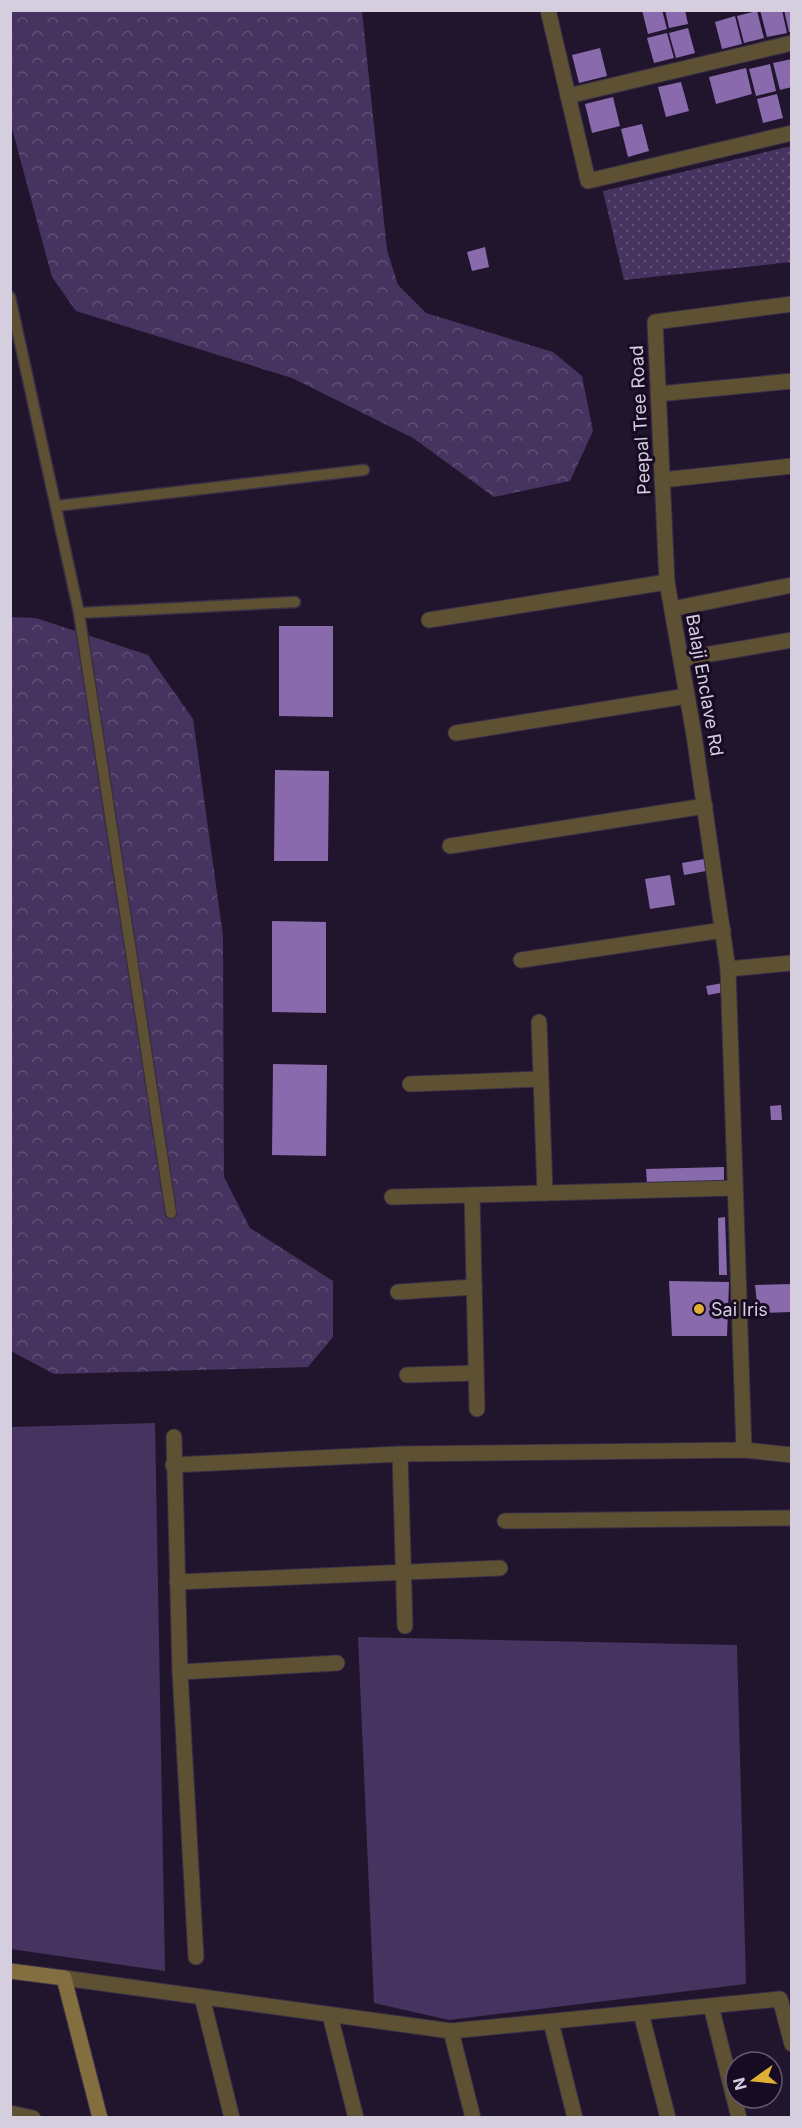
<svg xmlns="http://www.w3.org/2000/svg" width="802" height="2128" font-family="Inter,sans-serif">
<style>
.grass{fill:#47335f}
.forest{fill:url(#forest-crowns)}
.park{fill:url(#park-dots)}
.building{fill:#896bad}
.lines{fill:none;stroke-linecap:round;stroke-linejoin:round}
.service-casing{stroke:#392f46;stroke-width:13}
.minor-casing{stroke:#392f46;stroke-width:17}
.secondary-casing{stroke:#392f46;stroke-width:17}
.service{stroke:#5d5033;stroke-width:10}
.minor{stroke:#5d5033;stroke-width:15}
.secondary{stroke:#836e3f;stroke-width:15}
.poi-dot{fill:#dfb034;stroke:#170b23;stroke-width:2}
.labels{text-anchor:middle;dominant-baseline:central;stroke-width:6;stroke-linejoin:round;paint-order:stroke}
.street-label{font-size:18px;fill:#d5cedf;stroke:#170b23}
.poi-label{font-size:18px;fill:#d5cedf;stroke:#170b23;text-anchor:start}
</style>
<defs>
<pattern id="forest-crowns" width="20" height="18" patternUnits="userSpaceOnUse" patternTransform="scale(1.5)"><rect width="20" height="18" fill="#47335f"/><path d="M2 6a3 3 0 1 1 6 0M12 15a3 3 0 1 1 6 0" fill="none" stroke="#614f76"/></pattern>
<pattern id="park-dots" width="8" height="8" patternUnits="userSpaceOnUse" patternTransform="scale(1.5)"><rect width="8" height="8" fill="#47335f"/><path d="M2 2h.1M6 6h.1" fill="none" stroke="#614f76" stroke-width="1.8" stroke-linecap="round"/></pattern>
</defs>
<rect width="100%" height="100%" fill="#20152d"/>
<g class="grass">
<path d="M155 1423 165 1971 10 1949 11 1427Z"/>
<path d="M358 1637 737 1645 746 1984 449 2020 374 2003Z"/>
</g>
<g class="forest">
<path d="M10 11H362L387 250 398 285 426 313 553 352 582 376 593 431 570 481 494 497 413 438 292 378 76 311 52 277 11 125Z"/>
<path d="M10 617 36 618 148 655 193 719 223 936 224 1177 250 1228 333 1281V1337L308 1367 54 1374 11 1351Z"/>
</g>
<path class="park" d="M791 146V262L624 280 603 191Z"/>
<g class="building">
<path d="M642 10H662L667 29 648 34Z"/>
<path d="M665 10H685L688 24 669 28Z"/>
<path d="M760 10H782L787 33 767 37Z"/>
<path d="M784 10H792V32H789Z"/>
<path d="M757 11 764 38 744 43 737 16Z"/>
<path d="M735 16 742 44 722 49 715 22Z"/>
<path d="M688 28 695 53 676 58 669 33Z"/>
<path d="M667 33 674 58 654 63 647 38Z"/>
<path d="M600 48 607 76 579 83 572 55Z"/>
<path d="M792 59V87L780 90 773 63Z"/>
<path d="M770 64 776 91 756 96 749 69Z"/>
<path d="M746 68 752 94 716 104 709 77Z"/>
<path d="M681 82 689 111 666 117 658 87Z"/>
<path d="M777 94 783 118 763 123 757 99Z"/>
<path d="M613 97 620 126 592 133 585 104Z"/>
<path d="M642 124 649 151 628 157 621 129Z"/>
<path d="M485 247 489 267 472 271 467 252Z"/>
<path d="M279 626H333V717L279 716Z"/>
<path d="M275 770 329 771 328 861H274Z"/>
<path d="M704 859 706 871 684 875 682 863Z"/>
<path d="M670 875 675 905 650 909 645 879Z"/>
<path d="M272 921 326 922V1013L272 1012Z"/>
<path d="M723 983 724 992 708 995 706 986Z"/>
<path d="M273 1064 327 1065 326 1156 272 1155Z"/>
<path d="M781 1105 782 1120H771L770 1106Z"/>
<path d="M724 1167V1182L647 1184 646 1169Z"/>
<path d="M725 1217 727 1275H719L718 1218Z"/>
<path d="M669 1281 729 1282 727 1336H672Z"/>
<path d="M792 1284V1312L758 1313 755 1285Z"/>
</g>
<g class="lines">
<g class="service-casing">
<g id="service">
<path d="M10 297 79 613 171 1213"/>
<path d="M56 506 364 470"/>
<path d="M79 613 295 602"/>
</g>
</g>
<g class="minor-casing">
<g id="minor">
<path d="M548 10 588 181 792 133"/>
<path d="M568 96 792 43"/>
<path d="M658 394 792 381"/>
<path d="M662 480 792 466"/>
<path d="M667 582 655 322 792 304"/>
<path d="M672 609 792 585"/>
<path d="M429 620 667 582 694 735 728 969 792 963"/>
<path d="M681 659 792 640"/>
<path d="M456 733 687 696"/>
<path d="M450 846 705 806"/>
<path d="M521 960 723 930"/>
<path d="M728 969 744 1450"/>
<path d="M539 1022 545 1193"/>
<path d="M410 1084 540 1079"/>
<path d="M472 1195 477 1409"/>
<path d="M392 1197 735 1188"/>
<path d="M398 1292 474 1287"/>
<path d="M407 1375 476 1373"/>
<path d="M174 1437 180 1672 196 1957"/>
<path d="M173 1465 400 1454"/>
<path d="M505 1521 792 1518"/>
<path d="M177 1582 500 1568"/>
<path d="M405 1626 400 1454 744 1450 792 1455"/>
<path d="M180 1672 337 1663"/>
<path d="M64 1978 451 2031 780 1999 792 2044"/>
<path d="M202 1997 232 2118"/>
<path d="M711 2006 739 2118"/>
<path d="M641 2013 668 2118"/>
<path d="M330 2015 356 2118"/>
<path d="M551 2022 575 2118"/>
<path d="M451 2031 473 2118"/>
<path d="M10 2113 33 2118"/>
</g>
</g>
<g class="secondary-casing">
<path id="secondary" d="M10 1971 64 1978 100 2118"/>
</g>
<use href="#service" class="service"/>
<use href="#minor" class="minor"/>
<use href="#secondary" class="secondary"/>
</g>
<circle class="poi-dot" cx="699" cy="1309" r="6"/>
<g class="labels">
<g class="street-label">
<text transform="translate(640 420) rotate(-93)">Peepal Tree Road</text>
<text transform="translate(705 685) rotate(80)">Balaji Enclave Rd</text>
</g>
<g class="poi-label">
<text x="711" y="1309">Sai Iris</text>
</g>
</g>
<rect width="802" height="2128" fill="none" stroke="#d5cedf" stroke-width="24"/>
<g transform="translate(754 2080) rotate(255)"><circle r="28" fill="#170b23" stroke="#63596e" stroke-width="1.5"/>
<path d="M0-4.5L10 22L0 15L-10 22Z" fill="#dfb034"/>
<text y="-9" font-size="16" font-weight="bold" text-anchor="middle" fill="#d5cedf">N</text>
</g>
</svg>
